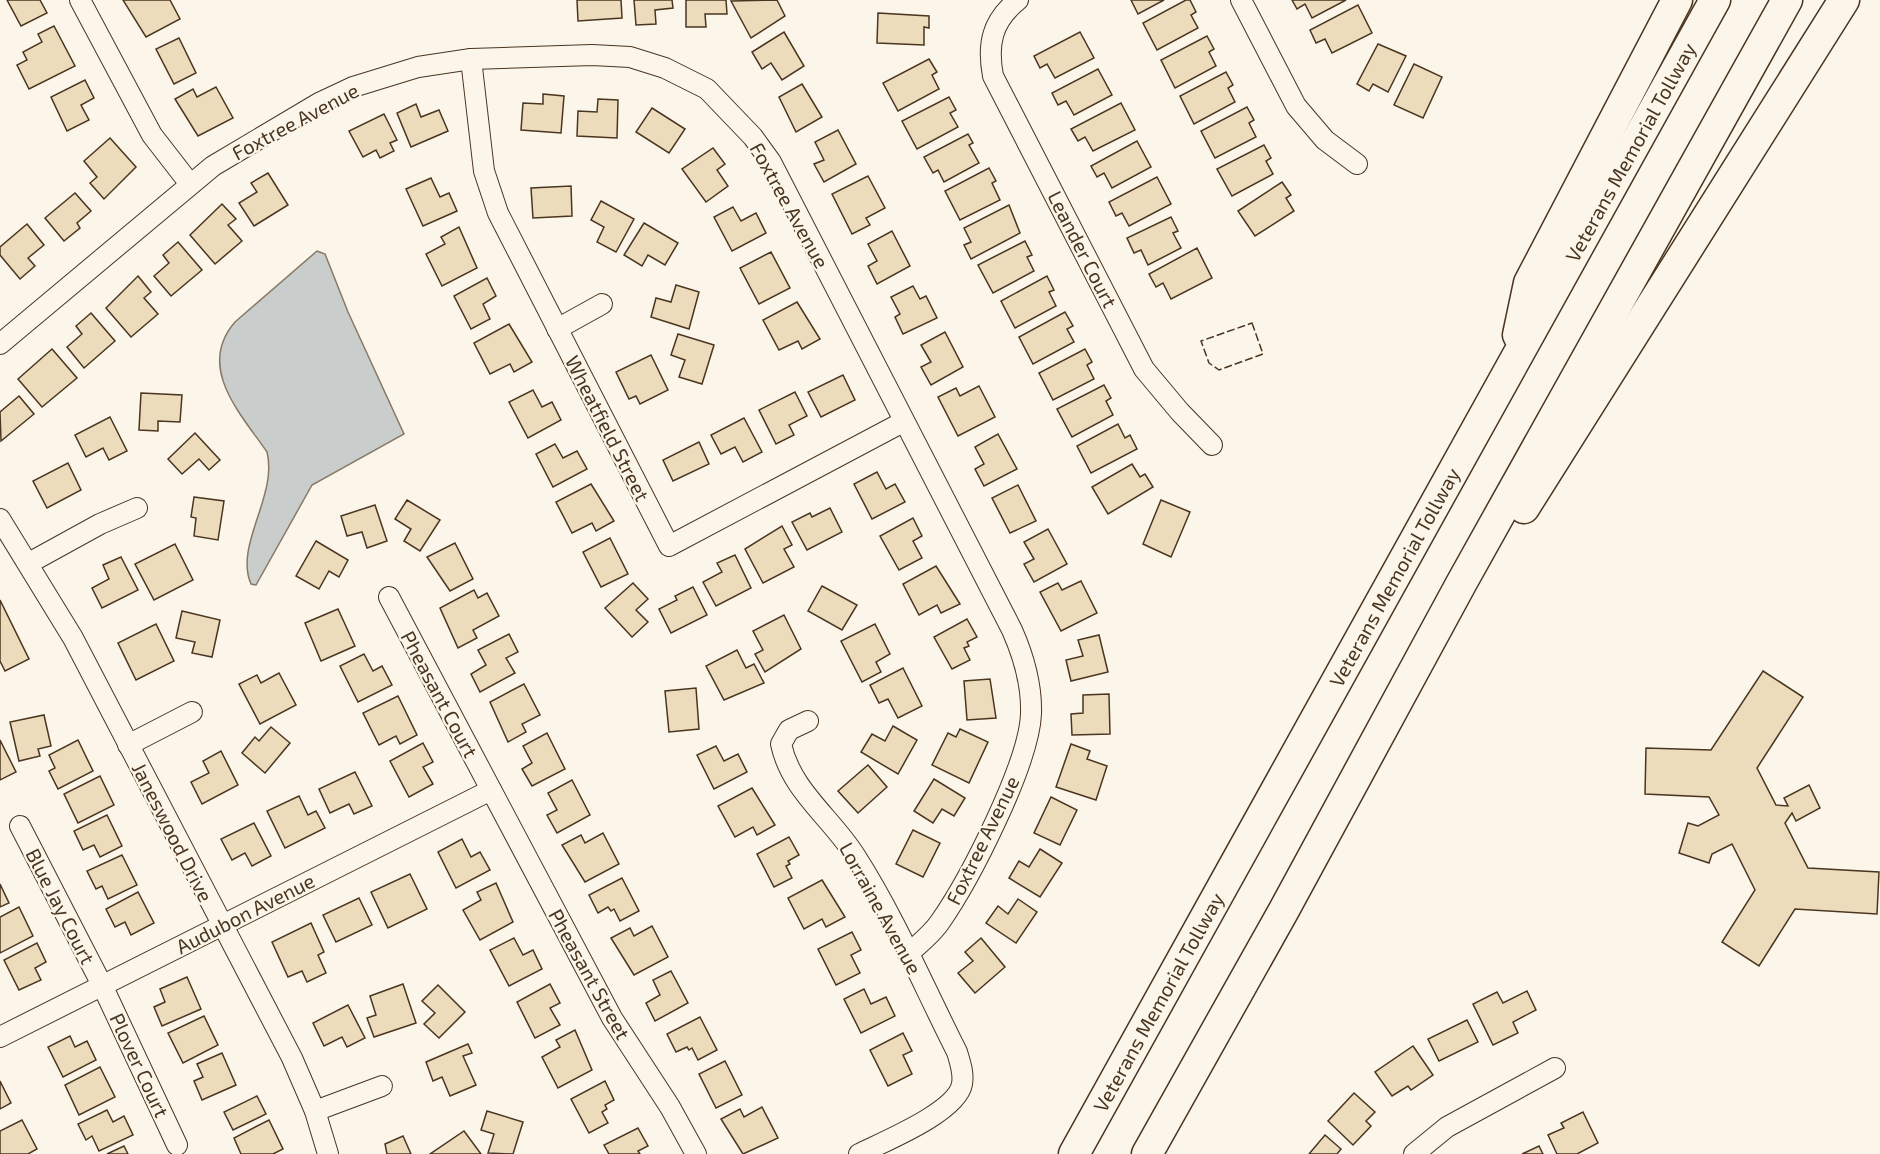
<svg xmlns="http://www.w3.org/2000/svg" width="1880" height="1154" font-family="'Exo 2',sans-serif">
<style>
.water{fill:#c9cecd;stroke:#887966;stroke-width:1.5}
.building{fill:#ecdcbc;stroke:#4a3520;stroke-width:1.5}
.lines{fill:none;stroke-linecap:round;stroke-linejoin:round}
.minor-casing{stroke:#4a3520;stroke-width:22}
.highway-casing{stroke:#4a3520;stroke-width:33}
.minor{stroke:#fbf6e9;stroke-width:20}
.highway{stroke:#fbf6e9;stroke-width:30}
.fence{stroke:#4a3520;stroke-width:1.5;stroke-dasharray:8 3;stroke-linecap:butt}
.labels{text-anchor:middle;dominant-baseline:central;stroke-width:4.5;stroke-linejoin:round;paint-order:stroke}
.street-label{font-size:20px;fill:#4a3520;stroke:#fbf6e9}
</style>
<rect width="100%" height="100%" fill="#fbf6e9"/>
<path class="water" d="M317 251 325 254 348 312 404 434 312 485 256 585 251 584C234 545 278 496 267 452 240 413 196 367 235 322Z"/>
<g class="building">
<path d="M7 0H40L47 13 21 26Z"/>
<path d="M123 0H170L180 19 146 37Z"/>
<path d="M577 0H621L622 18 578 21Z"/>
<path d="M634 0H672L673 8 655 10 656 24 636 25Z"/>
<path d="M686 0H726L727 14H705L706 27H686Z"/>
<path d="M777 0 785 16 751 38 731 1Z"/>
<path d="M1131 0H1164L1138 14Z"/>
<path d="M1186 0H1190L1196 12 1191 15 1198 28 1157 50 1143 23Z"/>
<path d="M1292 0H1346L1312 18 1305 4 1297 9Z"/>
<path d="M1358 5 1372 33 1332 53 1325 39 1316 43 1310 30Z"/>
<path d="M878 13 929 16V28L924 27V45L877 43Z"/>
<path d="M54 26 75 66 29 89 17 65 27 60 23 52 42 42 38 34Z"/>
<path d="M784 32 804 66 782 80 771 63 762 69 752 52Z"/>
<path d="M1080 32 1094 58 1055 78 1047 64 1040 68 1034 56Z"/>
<path d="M1207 36 1214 49 1209 52 1216 66 1175 88 1161 60Z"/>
<path d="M179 38 196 73 174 84 156 49Z"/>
<path d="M1378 44 1406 56 1388 92 1373 84 1369 91 1357 84Z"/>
<path d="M929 59 937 72 932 75 939 89 898 111 883 83Z"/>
<path d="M1414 64 1442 77 1423 118 1394 105Z"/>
<path d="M1098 69 1112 95 1074 115 1066 101 1058 105 1052 93Z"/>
<path d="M1226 72 1233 85 1228 88 1235 102 1194 124 1180 96Z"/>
<path d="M85 80 94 98 81 105 89 120 67 131 51 97Z"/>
<path d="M802 84 822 117 796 132 779 97Z"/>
<path d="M216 87 233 118 198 136 175 99 193 89 197 97Z"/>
<path d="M543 94 564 96 561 133 521 130 523 103 543 104Z"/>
<path d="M949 97 956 110 950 113 958 127 917 149 902 121Z"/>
<path d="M598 99 618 100 617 138 577 136 578 111 597 112Z"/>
<path d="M1121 103 1135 130 1093 151 1085 137 1078 141 1071 129Z"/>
<path d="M416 104 421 117 439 110 448 131 411 147 397 113Z"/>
<path d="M1247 107 1254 120 1249 123 1256 137 1215 158 1201 131Z"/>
<path d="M652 108 685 129 669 153 636 132Z"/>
<path d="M384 114 397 140 390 143 394 151 380 158 376 150 363 157 349 131Z"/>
<path d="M838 130 856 164 824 182 814 164 824 160 815 142Z"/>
<path d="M968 134 973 143 969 145 979 163 944 182 938 170 933 173 924 157Z"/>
<path d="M110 138 136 167 104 199 90 183 97 177 84 161Z"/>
<path d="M1137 141 1151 167 1112 188 1104 173 1097 177 1091 166Z"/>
<path d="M1264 145 1271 158 1266 161 1273 174 1232 196 1217 169Z"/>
<path d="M713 148 725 164 717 170 728 186 706 202 682 169Z"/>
<path d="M989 168 996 181 992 183 1000 200 960 220 945 191Z"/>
<path d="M268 173 288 205 254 226 239 203 257 192 251 183Z"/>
<path d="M868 176 885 208 866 218 870 225 852 234 832 194Z"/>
<path d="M1157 177 1171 204 1129 226 1122 213 1116 216 1109 202Z"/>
<path d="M431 178 440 197 449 193 457 211 423 226 406 189Z"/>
<path d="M1282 182 1291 195 1286 198 1294 211 1255 236 1238 211Z"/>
<path d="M571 186 572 216 533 218 531 188Z"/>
<path d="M75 193 91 211 77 223 80 228 64 241 45 218Z"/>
<path d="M601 201 634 219 616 252 597 242 604 227 591 220Z"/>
<path d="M222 204 236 219 228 225 242 241 215 264 190 235Z"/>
<path d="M1009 205 1020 233 971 259 964 245 971 242 964 228Z"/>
<path d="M733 207 741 221 756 213 766 233 732 251 714 217Z"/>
<path d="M1171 217 1178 231 1173 233 1181 248 1148 265 1141 250 1134 253 1127 238Z"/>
<path d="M644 223 678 243 665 265 648 255 642 266 624 255Z"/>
<path d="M27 224 44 245 28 258 35 266 20 279 0 255V247Z"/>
<path d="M459 227 477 268 442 286 426 254 445 244 441 237Z"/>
<path d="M892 231 910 266 877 284 868 266 877 261 868 244Z"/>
<path d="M1025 241 1032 255 1027 257 1034 271 993 293 978 265Z"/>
<path d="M178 242 202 270 171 296 154 276 169 263 163 255Z"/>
<path d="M1197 248 1212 278 1171 299 1163 283 1156 287 1149 274Z"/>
<path d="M771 252 790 288 759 304 740 268Z"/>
<path d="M138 276 151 292 144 298 158 314 131 337 106 308Z"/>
<path d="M1047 276 1054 290 1049 292 1056 306 1015 328 1001 301Z"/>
<path d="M487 278 496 296 483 304 490 319 471 329 454 296Z"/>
<path d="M676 285 699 292 689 329 651 317 656 298 671 302Z"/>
<path d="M913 286 920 299 926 296 937 318 903 334 895 317 900 314 891 297Z"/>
<path d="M797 302 820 339 802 349 798 341 779 350 763 320Z"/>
<path d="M1065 312 1073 326 1067 329 1074 342 1033 364 1019 337Z"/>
<path d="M91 313 115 341 84 368 67 347 82 334 76 326Z"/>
<path d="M509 324 532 362 514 372 510 364 490 374 474 343Z"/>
<path d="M945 332 963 367 931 385 921 367 931 362 921 345Z"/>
<path d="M678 334 714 345 702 384 679 377 685 360 671 355Z"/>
<path d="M52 349 77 378 42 407 18 379Z"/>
<path d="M1085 349 1092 362 1087 365 1094 379 1053 400 1039 373Z"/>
<path d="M651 355 668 390 640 404 636 396 629 399 616 372Z"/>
<path d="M843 375 855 400 821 417 808 392Z"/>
<path d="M1104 385 1111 398 1106 401 1113 415 1072 437 1057 409Z"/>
<path d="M979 386 995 417 958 436 938 397 956 388 960 396Z"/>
<path d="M533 390 542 407 552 402 561 420 528 438 509 402Z"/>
<path d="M795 392 807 416 789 425 794 435 776 444 759 410Z"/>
<path d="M141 393 182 395 180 422 158 421V431L139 430Z"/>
<path d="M19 396 34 414 1 441 0 412Z"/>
<path d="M110 417 127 451 109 460 103 448 86 457 75 435Z"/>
<path d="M744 418 762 452 743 462 735 447 721 454 711 435Z"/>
<path d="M1118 424 1125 438 1130 435 1137 449 1091 473 1077 446Z"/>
<path d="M195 433 220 460 209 470 199 459 182 474 168 459Z"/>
<path d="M998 434 1017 469 984 486 975 469 984 464 975 447Z"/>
<path d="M699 442 709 464 673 481 663 460Z"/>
<path d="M555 444 563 458 577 451 587 469 553 487 536 454Z"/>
<path d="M68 463 81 490 47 508 33 481Z"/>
<path d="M1132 464 1140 477 1145 474 1153 487 1108 514 1092 487Z"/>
<path d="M877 472 886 489 895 484 905 502 872 519 854 484Z"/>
<path d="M591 484 614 521 596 531 592 523 572 533 556 502Z"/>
<path d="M1018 485 1036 521 1010 533 992 498Z"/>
<path d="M194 497 224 501 218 540 194 536 196 518 191 517Z"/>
<path d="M407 500 440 520 420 551 404 541 411 529 395 519Z"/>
<path d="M1161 500 1190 512 1171 557 1143 544Z"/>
<path d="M375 505 387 541 367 548 362 532 347 536 341 516Z"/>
<path d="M830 508 842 532 807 550 792 522 810 513 812 517Z"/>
<path d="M913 518 922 536 913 541 922 558 899 570 880 536Z"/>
<path d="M782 526 792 545 784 549 794 567 763 583 745 549Z"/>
<path d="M1048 529 1067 564 1034 582 1024 564 1034 559 1024 542Z"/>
<path d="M610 538 628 574 601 587 583 552Z"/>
<path d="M316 541 348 560 339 577 329 571 319 589 296 576Z"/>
<path d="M455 543 473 579 450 591 427 557Z"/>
<path d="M175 544 193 580 154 600 135 564Z"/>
<path d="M735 555 751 588 716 606 703 582 722 572 717 563Z"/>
<path d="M121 557 138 590 102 608 92 588 109 579 103 565Z"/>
<path d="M936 566 960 604 941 613 937 605 919 615 903 584Z"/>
<path d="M1081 581 1097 613 1061 631 1040 592 1058 583 1062 590Z"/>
<path d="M633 583 648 599 636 610 648 622 632 637 605 608Z"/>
<path d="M822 586 857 605 842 630 808 611Z"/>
<path d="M693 587 707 615 671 633 659 609 677 600 675 596Z"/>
<path d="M474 590 478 598 487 593 499 616 473 630 477 638 458 648 440 608Z"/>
<path d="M0 600 29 659 5 671 0 661Z"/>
<path d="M338 609 355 646 321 661 305 623Z"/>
<path d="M182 611 220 620 212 657 192 653 195 642 176 638Z"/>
<path d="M784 615 801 649 765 672 755 654 763 650 753 631Z"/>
<path d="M967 619 977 637 967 642 969 646 964 648 970 660 952 669 934 637Z"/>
<path d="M156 624 174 661 136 680 118 643Z"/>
<path d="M875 624 890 654 876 662 881 672 862 682 841 641Z"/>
<path d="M509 634 518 652 506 658 515 673 480 692 471 674 486 665 478 650Z"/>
<path d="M1099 635 1108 672 1071 681 1066 660 1083 656 1078 640Z"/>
<path d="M737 650 746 668 754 664 764 683 724 700 706 666Z"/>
<path d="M364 654 373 671 382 666 392 685 358 702 340 666Z"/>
<path d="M903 668 922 706 898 718 888 699 879 703 870 685Z"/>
<path d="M1763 671 1803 697 1757 768 1776 805 1788 806 1784 798 1809 785 1820 808 1796 821 1792 813 1785 823 1808 868 1879 872 1877 914 1795 909 1759 966 1722 942 1755 890 1732 844 1712 854 1709 863 1679 853 1688 823 1698 826 1719 815 1709 797 1645 794 1646 748 1711 750Z"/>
<path d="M279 673 296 705 260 724 239 684 257 675 261 683Z"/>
<path d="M990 679 996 718 967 720 964 681Z"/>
<path d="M524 684 540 715 522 724 526 732 508 742 490 702Z"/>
<path d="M696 688 699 729 669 732 665 691Z"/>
<path d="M1109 694 1110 734 1072 735 1071 714 1083 713V695Z"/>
<path d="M398 696 417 735 400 744 396 736 379 745 363 713Z"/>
<path d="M44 715 51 746 38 749 40 756 19 761 10 722Z"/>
<path d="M893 726 917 740 898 774 861 752 872 734 885 741Z"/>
<path d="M271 727 290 743 265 773 242 753 255 737 259 741Z"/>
<path d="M960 729 988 742 969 783 932 765 948 733 956 737Z"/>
<path d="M547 733 565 769 532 786 522 769 532 763 523 746Z"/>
<path d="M0 740 16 772 0 780Z"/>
<path d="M78 740 93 771 58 789 49 771 55 768 49 755Z"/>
<path d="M423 743 433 762 423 767 433 784 409 797 390 761Z"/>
<path d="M1071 744 1090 751 1087 759 1107 766 1096 800 1056 787Z"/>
<path d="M716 746 724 761 738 754 747 772 714 789 697 755Z"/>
<path d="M221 751 238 785 202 804 191 782 209 773 203 761Z"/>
<path d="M868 765 887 787 858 813 838 791Z"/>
<path d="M355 772 372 806 354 814 349 804 330 813 319 789Z"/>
<path d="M100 776 114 805 78 823 64 794Z"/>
<path d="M934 779 965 798 954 816 942 809 933 823 914 811Z"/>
<path d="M572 780 590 815 557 833 547 815 557 810 548 793Z"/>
<path d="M752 788 775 825 757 835 753 827 735 837 718 806Z"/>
<path d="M299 796 308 815 316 811 325 828 285 848 267 811Z"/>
<path d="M1051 797 1077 810 1060 845 1034 833Z"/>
<path d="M107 815 122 846 100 857 94 845 83 850 74 831Z"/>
<path d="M254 823 271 856 252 866 245 853 232 860 221 839Z"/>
<path d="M913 830 940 843 923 877 896 864Z"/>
<path d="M603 833 619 864 585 882 562 845 581 835 585 843Z"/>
<path d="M789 837 799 855 788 861 790 864 786 866 792 878 774 887 757 854Z"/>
<path d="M462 839 471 857 480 852 490 870 456 888 438 852Z"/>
<path d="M1040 849 1062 863 1040 897 1009 878 1019 861 1029 867Z"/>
<path d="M122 855 137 885 108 899 102 886 96 889 87 871Z"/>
<path d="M410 874 427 909 388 928 371 892Z"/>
<path d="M622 878 639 911 620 921 614 909 611 911 608 907 598 913 589 895Z"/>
<path d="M822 880 845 917 826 927 822 919 804 929 788 898Z"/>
<path d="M496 883 513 922 480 940 463 910 481 900 477 892Z"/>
<path d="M0 884 9 903 0 907Z"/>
<path d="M138 892 154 923 131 935 125 922 115 927 106 909Z"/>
<path d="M359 898 372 925 336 942 323 915Z"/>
<path d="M1018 899 1037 912 1016 943 986 923 998 906 1008 914Z"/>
<path d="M19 907 33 936 0 953V917Z"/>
<path d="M311 923 324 952 318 955 326 973 307 982 302 971 288 977 272 942Z"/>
<path d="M652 926 668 957 634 975 611 938 630 928 634 936Z"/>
<path d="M852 932 861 950 851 955 860 973 836 985 818 949Z"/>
<path d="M514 938 523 955 533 950 542 969 509 986 490 950Z"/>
<path d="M981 938 1005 967 975 993 958 973 973 961 965 952Z"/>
<path d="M37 943 46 962 35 968 41 980 19 990 4 960Z"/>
<path d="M671 971 688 1003 655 1021 646 1003 660 995 653 980Z"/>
<path d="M187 977 201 1009 162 1026 154 1007 165 1002 160 989Z"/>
<path d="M403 984 416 1023 374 1037 367 1018 376 1015 370 996Z"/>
<path d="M550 984 560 1003 550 1008 560 1025 535 1038 517 1002Z"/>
<path d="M438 985 465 1012 439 1038 424 1024 435 1013 422 1001Z"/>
<path d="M864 989 871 1004 886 997 895 1016 861 1033 844 999Z"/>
<path d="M1527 991 1536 1010 1513 1022 1518 1033 1493 1045 1473 1004 1497 992 1503 1003Z"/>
<path d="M348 1005 365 1038 347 1047 342 1037 324 1046 313 1023Z"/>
<path d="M204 1016 218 1045 183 1063 168 1033Z"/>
<path d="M700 1017 717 1050 698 1060 692 1048 689 1050 687 1047 676 1052 667 1034Z"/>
<path d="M1467 1020 1478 1042 1439 1061 1428 1039Z"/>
<path d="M575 1030 592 1070 558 1088 542 1057 560 1047 556 1040Z"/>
<path d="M903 1033 912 1051 903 1055 912 1074 888 1086 870 1050Z"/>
<path d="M70 1036 75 1047 87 1041 96 1060 63 1077 48 1047Z"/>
<path d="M468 1044 472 1053 463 1056 476 1085 450 1096 442 1077 433 1081 426 1062Z"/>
<path d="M1413 1046 1433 1075 1411 1090 1408 1086 1392 1096 1375 1072Z"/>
<path d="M222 1053 236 1085 202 1100 194 1081 203 1077 197 1064Z"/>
<path d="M725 1061 742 1095 716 1108 699 1074Z"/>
<path d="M100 1067 115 1097 79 1115 65 1085Z"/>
<path d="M0 1081 11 1103 0 1109Z"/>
<path d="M605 1081 614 1100 605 1105 607 1109 602 1112 608 1123 589 1133 571 1099Z"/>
<path d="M1354 1093 1375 1112 1366 1121 1371 1126 1353 1145 1328 1121Z"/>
<path d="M257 1096 266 1114 233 1130 224 1112Z"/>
<path d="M762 1107 778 1138 743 1154 721 1119 740 1109 744 1117Z"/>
<path d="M107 1110 113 1122 124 1116 133 1135 99 1151 92 1136 86 1140 78 1124Z"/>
<path d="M487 1111 523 1122 513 1154 488 1153 494 1134 481 1130Z"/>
<path d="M1583 1112 1598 1143 1577 1154H1557L1548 1135 1564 1128 1561 1123Z"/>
<path d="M22 1120 37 1149 28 1154H0V1131Z"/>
<path d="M269 1120 283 1149 273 1154H241L234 1138Z"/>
<path d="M638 1128 648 1146 638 1151 640 1154H609L604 1145Z"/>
<path d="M464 1131 481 1154H430Z"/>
<path d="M1325 1135 1341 1149 1337 1154H1309Z"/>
<path d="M403 1136 411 1154H387L385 1144Z"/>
<path d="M124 1146 128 1154H107Z"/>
<path d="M1539 1146 1543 1154H1522Z"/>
</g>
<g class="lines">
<g class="minor-casing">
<g id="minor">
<path d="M80 0 152 135 190 184"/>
<path d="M1018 0C992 21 987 44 993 76L1144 369 1180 412 1212 445"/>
<path d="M1241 0 1296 106 1325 140 1357 164"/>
<path d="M471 59 484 171 498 213 669 546 903 422"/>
<path d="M557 329 602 304"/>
<path d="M0 344 213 166 319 103 353 87 418 67 471 59 592 55 630 57 665 68 707 89 753 137 771 162 1012 630C1024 657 1032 684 1031 714 1029 764 970 879 940 922 932 934 919 944 908 954"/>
<path d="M0 519 73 638 292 1058 315 1111 328 1154"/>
<path d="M29 563 100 524 137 508"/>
<path d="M389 597 612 1018 670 1107 696 1154"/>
<path d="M808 721 789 730 781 744C791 791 832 818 856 857 895 918 924 987 957 1052 960 1062 964 1073 962 1084 957 1112 885 1141 859 1154"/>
<path d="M128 745 192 712"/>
<path d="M20 826 102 985 177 1145"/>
<path d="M0 1037 491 790"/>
<path d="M315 1111 382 1086"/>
<path d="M1414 1154 1447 1127 1555 1068"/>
</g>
</g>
<g class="highway-casing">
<g id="highway">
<path d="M1518 335 1529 283 1677 0"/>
<path d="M1524 508 1844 0"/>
<path d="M1074 1154 1715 0"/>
<path d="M1147 1154 1284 910 1462 582 1787 0"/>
</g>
</g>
<use href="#minor" class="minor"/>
<use href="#highway" class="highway"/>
<path class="fence" d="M1252 323 1263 354 1219 370 1209 363 1201 341Z"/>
</g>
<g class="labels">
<g class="street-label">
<text transform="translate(295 121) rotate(-28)">Foxtree Avenue</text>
<text transform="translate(1630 152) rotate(-61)">Veterans Memorial Tollway</text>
<text transform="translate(790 205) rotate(61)">Foxtree Avenue</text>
<text transform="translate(1083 249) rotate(63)">Leander Court</text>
<text transform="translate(608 428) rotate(63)">Wheatfield Street</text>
<text transform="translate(1394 577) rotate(-61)">Veterans Memorial Tollway</text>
<text transform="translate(440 694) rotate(62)">Pheasant Court</text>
<text transform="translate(173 832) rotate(63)">Janeswood Drive</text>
<text transform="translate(982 840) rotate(-64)">Foxtree Avenue</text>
<text transform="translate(61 906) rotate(63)">Blue Jay Court</text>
<text transform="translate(881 908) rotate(61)">Lorraine Avenue</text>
<text transform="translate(245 913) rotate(-27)">Audubon Avenue</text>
<text transform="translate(590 974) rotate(61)">Pheasant Street</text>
<text transform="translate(1158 1002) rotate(-61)">Veterans Memorial Tollway</text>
<text transform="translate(140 1065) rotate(65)">Plover Court</text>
</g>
</g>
</svg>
